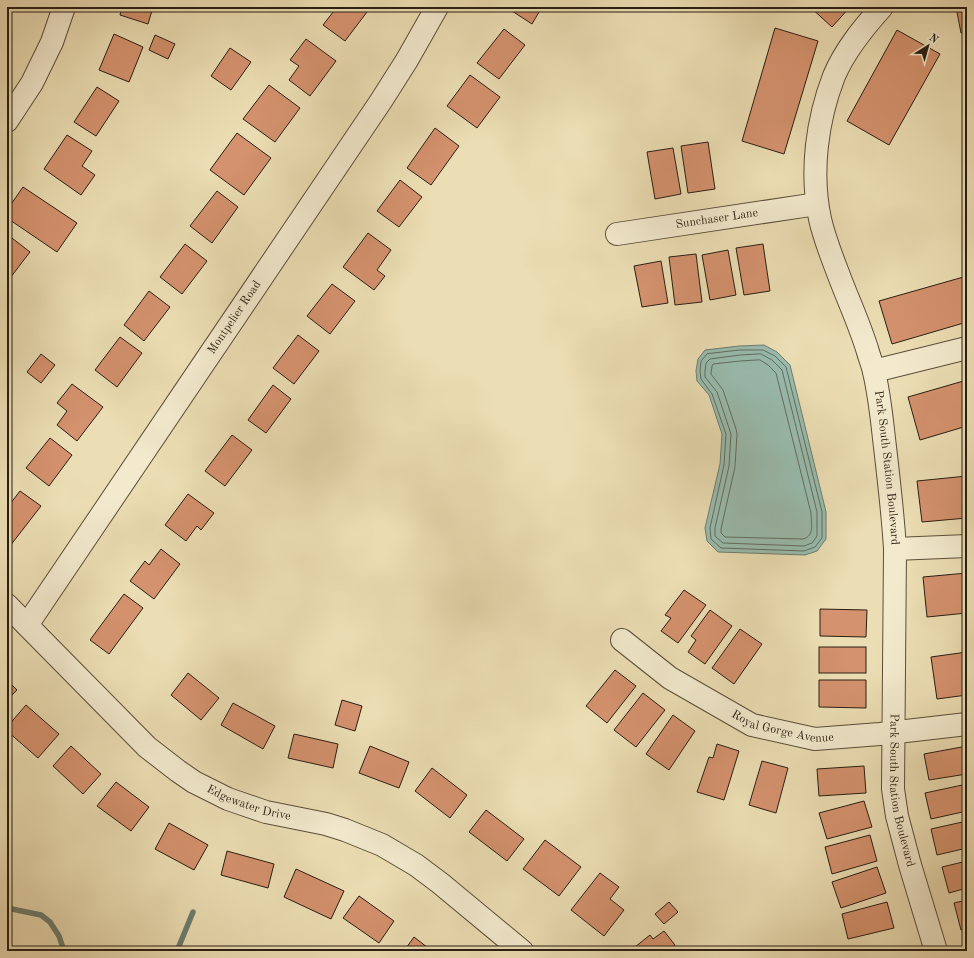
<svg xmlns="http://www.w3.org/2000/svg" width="974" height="958" font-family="'Old Standard TT',serif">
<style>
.water{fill:#99bcaf;stroke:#6c7d70}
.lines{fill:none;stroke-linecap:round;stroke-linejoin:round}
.shore{stroke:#616d60;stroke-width:1}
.stream{stroke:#6c7d70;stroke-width:5.5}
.building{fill:#d4926e;stroke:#291e12}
.minor-casing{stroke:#5a4e3a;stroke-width:24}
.minor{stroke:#f3eace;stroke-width:22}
.labels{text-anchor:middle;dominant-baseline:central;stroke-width:4;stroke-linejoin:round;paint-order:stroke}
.street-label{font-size:12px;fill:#291e12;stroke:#f3eace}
</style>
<rect width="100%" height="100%" fill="#ecdeb4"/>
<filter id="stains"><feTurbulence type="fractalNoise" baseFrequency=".005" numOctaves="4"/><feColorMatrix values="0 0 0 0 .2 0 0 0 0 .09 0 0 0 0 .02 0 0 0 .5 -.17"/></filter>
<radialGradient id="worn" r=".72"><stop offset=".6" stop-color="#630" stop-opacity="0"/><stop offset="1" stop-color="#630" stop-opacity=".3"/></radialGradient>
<path class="water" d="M764 345 777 352 790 365 826 512V539L817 551 805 555 718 552 707 541 705 528 720 464 722 434 709 395 697 381 696 371 698 359 705 350 739 346Z"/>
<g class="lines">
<g class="shore">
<path d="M740 350H763L775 356 786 367 822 512V538L815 547 804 551 721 548 711 539 710 528 724 465 726 434 712 394 701 379 700 371 701 361 707 354Z"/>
<path d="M761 354 772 360 782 370 817 512V536L812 543 804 546 723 543 715 536V528L729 466 731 434 717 392 705 377V371L706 363 710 359 740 355Z"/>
<path d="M760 360 768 365 776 373 811 513C811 523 815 536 803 539L725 537 721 533V529L735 467 737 434 736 429 723 390 711 374 712 366 713 364 740 361Z"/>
</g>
<g class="stream">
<path d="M7 908 41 915 50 922 59 936 64 951"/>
<path d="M177 951 193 912"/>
</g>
</g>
<g class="building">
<path d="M122 7H153L148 24 120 15Z"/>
<path d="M337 7H369L370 8 345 41 323 25Z"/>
<path d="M514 7H542L532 24 512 11Z"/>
<path d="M810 7H850L832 27Z"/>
<path d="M956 7H967V32L961 33Z"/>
<path d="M775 28 818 41 784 154 742 141Z"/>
<path d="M504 29 525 45 499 79 477 63Z"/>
<path d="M897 30 940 54 889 145 847 121Z"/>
<path d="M114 34 143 47 129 82 99 70Z"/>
<path d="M155 35 175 44 168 59 149 50Z"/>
<path d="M306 39 336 61 310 96 289 80 299 66 290 60Z"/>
<path d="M230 48 251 62 231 90 211 76Z"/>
<path d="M470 75 500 97 477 128 447 106Z"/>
<path d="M269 85 300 108 275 142 243 119Z"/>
<path d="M97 87 119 101 96 136 74 122Z"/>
<path d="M435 128 459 146 431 185 407 168Z"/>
<path d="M237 133 271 158 244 195 210 170Z"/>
<path d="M67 135 92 151 82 166 95 175 81 195 44 169Z"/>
<path d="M708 142 715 189 688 193 681 146Z"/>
<path d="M673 148 681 194 655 199 647 152Z"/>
<path d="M400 180 422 197 399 227 377 211Z"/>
<path d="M23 187 77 223 57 252 7 218V210Z"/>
<path d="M217 191 238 207 212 243 190 226Z"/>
<path d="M368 233 391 250 377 270 385 276 374 290 343 267Z"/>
<path d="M8 235 30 252 7 282V236Z"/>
<path d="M185 244 207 261 182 294 160 277Z"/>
<path d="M763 244 770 291 744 295 736 248Z"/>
<path d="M728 250 736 295 710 300 702 255Z"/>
<path d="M696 254 702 302 675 305 669 257Z"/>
<path d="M661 261 668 303 642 307 634 266Z"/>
<path d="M967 276V322L892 344 879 301Z"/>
<path d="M332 284 355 301 330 334 307 316Z"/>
<path d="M149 291 170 307 144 341 124 325Z"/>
<path d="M298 335 319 351 294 384 273 368Z"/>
<path d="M120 337 142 353 117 387 95 370Z"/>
<path d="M41 354 55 365 41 383 27 372Z"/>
<path d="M967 380V426L920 440 908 397Z"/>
<path d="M72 384 103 407 77 441 57 425 67 411 57 403Z"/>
<path d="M273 385 291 399 266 433 248 420Z"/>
<path d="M232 435 252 450 225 486 205 471Z"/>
<path d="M50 438 72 455 49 486 26 468Z"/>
<path d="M967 476V518L922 522 917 481Z"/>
<path d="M20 491 41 506 10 546 7 544V508Z"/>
<path d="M188 494 214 513 201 530 197 526 186 541 165 525Z"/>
<path d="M161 549 180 564 154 599 130 581 145 561 149 565Z"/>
<path d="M967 573V613L927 617 923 577Z"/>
<path d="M684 590 706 605 678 643 661 631 671 618 665 615Z"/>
<path d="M124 594 143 608 109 654 90 640Z"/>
<path d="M820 609 867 610 866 637 820 636Z"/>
<path d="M710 610 732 626 705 664 688 652 696 640 691 636Z"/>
<path d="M740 629 762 644 734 684 712 668Z"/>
<rect x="819" y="647" width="47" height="26"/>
<path d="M967 652V695L937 699 931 657Z"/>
<path d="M615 670 636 686 607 723 586 706Z"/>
<path d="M188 673 219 698 201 720 171 695Z"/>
<path d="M7 680 17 690 7 700Z"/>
<path d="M819 680H866V708L819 707Z"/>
<path d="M643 693 665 710 636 747 614 730Z"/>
<path d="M342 700 362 706 355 731 335 725Z"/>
<path d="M233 703 275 726 263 749 221 725Z"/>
<path d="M26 705 59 734 38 758 7 731V727Z"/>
<path d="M673 715 695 731 669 770 646 754Z"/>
<path d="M294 734 338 744 333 768 288 758Z"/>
<path d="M717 744 739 751 724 800 697 792 709 757 713 758Z"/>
<path d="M71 746 101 774 83 794 53 766Z"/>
<path d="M370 746 409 762 399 788 359 773Z"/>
<path d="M967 746V774L929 780 924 754Z"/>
<path d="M762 761 788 768 776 813 749 805Z"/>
<path d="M864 766 866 793 819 796 817 769Z"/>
<path d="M432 768 467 795 450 818 415 791Z"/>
<path d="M116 782 149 807 131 831 97 806Z"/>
<path d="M967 784V811L931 819 925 793Z"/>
<path d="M864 801 872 827 827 839 819 813Z"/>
<path d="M486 810 524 839 507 861 469 832Z"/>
<path d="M967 821V848L937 855 931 829Z"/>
<path d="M169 823 208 845 194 870 155 849Z"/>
<path d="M870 835 877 861 832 874 825 847Z"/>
<path d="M545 840 581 867 559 896 523 869Z"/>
<path d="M227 851 274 864 268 888 221 875Z"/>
<path d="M967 861V888L949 893 942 867Z"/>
<path d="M877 867 886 893 841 908 832 882Z"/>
<path d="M296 869 344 891 331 919 284 897Z"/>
<path d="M600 873 619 887 610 899 624 910 604 936 571 910Z"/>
<path d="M359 896 394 921 379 943 343 918Z"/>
<path d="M967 900V928L961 930 954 903Z"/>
<path d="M669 902 678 912 664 924 655 914Z"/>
<path d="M887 902 894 928 848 939 842 914Z"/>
<path d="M664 931 675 945 668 951H630L650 935 653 939Z"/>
<path d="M414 937 432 951H404Z"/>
</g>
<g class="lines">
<g class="minor-casing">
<g id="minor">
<path id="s1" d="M882 7C863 28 845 50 834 76 817 120 810 172 820 219 824 237 831 255 838 273 848 300 860 325 868 352 870 359 873 366 874 372 880 397 882 422 885 447 889 481 893 515 895 549L893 789 897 816 910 865 936 951"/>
<path d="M7 121 32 83 52 42 64 7"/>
<path id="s2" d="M617 234 817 204"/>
<path d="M874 371 967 348"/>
<path d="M895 549 967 546"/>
<path id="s3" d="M7 605 147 747 178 771 194 782 228 799 266 812 326 824 345 830 382 845 416 865 440 883 522 951"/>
<path id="s4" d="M27 625 381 101 407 60 437 7"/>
<path id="s5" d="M622 640 670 678 752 725 815 739 880 734 967 724"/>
</g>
</g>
<use href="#minor" class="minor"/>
</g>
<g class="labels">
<g class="street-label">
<text stroke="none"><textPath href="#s2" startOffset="101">Sunchaser Lane</textPath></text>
<text stroke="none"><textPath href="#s4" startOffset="371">Montpelier Road</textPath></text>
<text stroke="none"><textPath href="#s1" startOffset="489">Park South Station Boulevard</textPath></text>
<text stroke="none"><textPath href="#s5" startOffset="186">Royal Gorge Avenue</textPath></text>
<text stroke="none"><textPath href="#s1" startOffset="813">Park South Station Boulevard</textPath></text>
<text stroke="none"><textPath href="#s3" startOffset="317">Edgewater Drive</textPath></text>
</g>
</g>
<rect width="974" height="958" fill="none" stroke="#ecdeb4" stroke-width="24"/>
<rect x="8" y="8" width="958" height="942" fill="none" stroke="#291e12" stroke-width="2"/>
<rect x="12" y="12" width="950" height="934" fill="none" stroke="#291e12"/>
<g transform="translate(928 46) rotate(37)" stroke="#f3eace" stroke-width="3" paint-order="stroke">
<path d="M0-3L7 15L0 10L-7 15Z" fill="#291e12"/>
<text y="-6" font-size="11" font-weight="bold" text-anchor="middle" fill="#291e12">N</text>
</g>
<rect width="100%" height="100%" filter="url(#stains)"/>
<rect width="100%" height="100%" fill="url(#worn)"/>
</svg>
